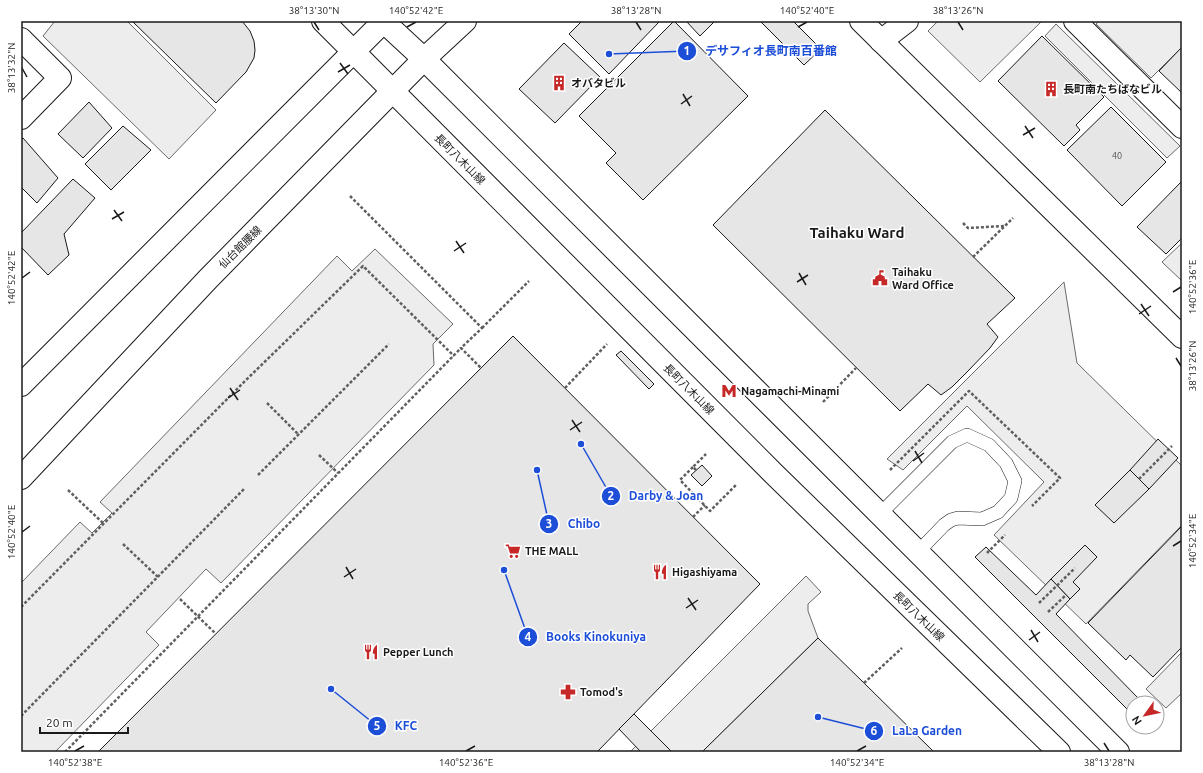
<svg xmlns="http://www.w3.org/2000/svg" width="1203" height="773" font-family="Ubuntu,'Noto Sans JP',sans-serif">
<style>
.built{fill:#ededed;stroke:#6a6a6a}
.building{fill:#e6e6e6;stroke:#1a1a1a}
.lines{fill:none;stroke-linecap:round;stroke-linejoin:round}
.service-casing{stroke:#1a1a1a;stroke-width:14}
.minor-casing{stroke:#1a1a1a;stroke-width:24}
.tertiary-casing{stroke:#1a1a1a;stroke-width:24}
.secondary-casing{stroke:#1a1a1a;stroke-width:24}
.path{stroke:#5f5f5f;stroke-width:2.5;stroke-dasharray:3 2;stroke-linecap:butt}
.service{stroke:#fff;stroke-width:13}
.minor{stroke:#fff;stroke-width:22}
.tertiary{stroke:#fff;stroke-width:22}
.secondary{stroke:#fff;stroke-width:22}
.ticks{fill:none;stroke:#1a1a1a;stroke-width:1.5}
.labels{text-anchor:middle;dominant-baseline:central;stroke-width:3;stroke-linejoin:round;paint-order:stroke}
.number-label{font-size:9px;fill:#4d4d4d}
.poi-label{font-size:11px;font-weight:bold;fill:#1a1a1a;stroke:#fff;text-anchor:start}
.street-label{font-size:11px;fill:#1a1a1a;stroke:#fff}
.district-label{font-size:15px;font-weight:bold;fill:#1a1a1a;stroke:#fff}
.leader{fill:none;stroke:#1d4ed8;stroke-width:1.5}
.callout-dot{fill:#1d4ed8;stroke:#fff;stroke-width:1.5}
.mark-label{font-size:12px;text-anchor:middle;font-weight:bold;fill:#fff}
.callout-label{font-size:12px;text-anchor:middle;font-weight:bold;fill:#1d4ed8;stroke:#fff;stroke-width:3;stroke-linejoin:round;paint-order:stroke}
.neatline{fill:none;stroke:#1a1a1a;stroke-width:1.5}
.ticks-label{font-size:10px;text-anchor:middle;fill:#1a1a1a}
</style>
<rect width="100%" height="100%" fill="#fff"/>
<g class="built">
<path d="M55 21H127L216 110 169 159 43 36Z"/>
<path d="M938 21H1042L980 82 928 31Z"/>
<path d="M1099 21H1182V47L1151 78 1096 24Z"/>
<path d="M1056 24 1180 146 1167 158 1045 36Z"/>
<path d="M1182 243V281L1162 262Z"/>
<path d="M375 249 453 324 433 344 434 365 221 583 206 569 146 632 159 645 55 752H21V583L80 522 92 533 112 513 100 502 337 256 352 271Z"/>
<path d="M1064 282 1077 363 1182 466V526H1181L1086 624 994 535 1044 482 967 406 903 470 887 459Z"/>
<path d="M806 576 821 592 808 604V611L818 638 702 752H630Z"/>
<path d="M1182 652V693L1166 708 1146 689Z"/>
</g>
<g class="building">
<path d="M132 21H242L250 31 254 41 255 50 254 58 246 72 216 103Z"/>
<path d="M582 21H660L609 74 569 34Z"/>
<path d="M674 21 748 96 643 200 606 163 616 153 579 116Z"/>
<path d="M686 21H715L700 36Z"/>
<path d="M760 21H793L821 49 804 65Z"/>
<path d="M1042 36 1104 97 1076 125 1080 130 1064 146 998 81Z"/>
<path d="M564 43 600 77 555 123 519 89Z"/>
<path d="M1182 47V93L1159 71Z"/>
<path d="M89 102 112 128 83 158 58 134Z"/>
<path d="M1111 107 1166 162 1122 206 1067 150Z"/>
<path d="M825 110 1015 298 987 324 998 337 990 348 968 371 952 387 941 395 928 384 900 411 713 225Z"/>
<path d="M123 126 151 150 111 190 85 164Z"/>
<path d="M23 138 58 178 37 203 21 187V140Z"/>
<path d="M73 179 95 198 64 234 69 255 48 275 21 247V233Z"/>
<path d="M1182 181V238L1166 254 1137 227Z"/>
<path d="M513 336 760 584 597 752H98Z"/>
<path d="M621 351 654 384 649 389 616 355Z"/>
<path d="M1158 439 1178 458 1149 489 1130 470Z"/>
<path d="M702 465 712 476 702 486 691 475Z"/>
<path d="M1130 470 1149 489 1114 523 1095 505Z"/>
<path d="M1181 527 1182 528V647L1153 677 1130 655 1126 660 1088 623Z"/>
<path d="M1085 545 1097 557 1073 582 1080 589 1070 599 1051 579Z"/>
<path d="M986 547 1036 595 1051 579 1070 599 1056 614 1140 700 1137 703H1133V707L1129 711 975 557Z"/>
<path d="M818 638 864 683 934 752H702Z"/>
<path d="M634 714 672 752H641L619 729Z"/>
</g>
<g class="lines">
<g class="service-casing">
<path id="service" d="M880 514 952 442 967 435 989 445 1006 463 1015 481 1011 498 998 512 982 519 958 518 951 520 944 525 918 552"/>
</g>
<g class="minor-casing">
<g id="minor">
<path d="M1075 21 1182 127"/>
<path d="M21 39 60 78 21 118"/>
<path d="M881 41 907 21"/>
</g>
</g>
<g class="tertiary-casing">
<g id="tertiary">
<path d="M323 21 774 474 1059 752"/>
<path d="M383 21 424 59 1118 752"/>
<path d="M861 21 1182 337"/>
</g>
</g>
<g class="secondary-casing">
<g id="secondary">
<path d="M21 385 384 21"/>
<path d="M21 478 208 279 424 59 465 21"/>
</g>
</g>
<g class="path">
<path d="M350 196 482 328 461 348 481 368"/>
<path d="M963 223 968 228 1005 226"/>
<path d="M973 257 1013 218"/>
<path d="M482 328 529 281"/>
<path d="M565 388 607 344"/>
<path d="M823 402 856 368"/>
<path d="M267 403 298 434"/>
<path d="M319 455 338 473"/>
<path d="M693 467 680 480 710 511 737 484"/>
<path d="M696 470 693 467 706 454"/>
<path d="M890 470 969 391 1060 478 1032 506"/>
<path d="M258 475 389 344"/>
<path d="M1139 479 1172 446"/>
<path d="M68 490 104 524"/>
<path d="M693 517 705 505"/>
<path d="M123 544 158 577"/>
<path d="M987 553 1005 535"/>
<path d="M180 599 216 634"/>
<path d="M1039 603 1075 568"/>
<path d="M21 607 245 381 363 266 454 356"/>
<path d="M1048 612 1066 595"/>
<path d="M864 683 902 648"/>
<path d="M21 716 244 489"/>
<path d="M65 752 461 348"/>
</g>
<use href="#service" class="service"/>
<use href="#minor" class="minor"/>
<use href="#tertiary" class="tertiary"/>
<use href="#secondary" class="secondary"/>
</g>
<path class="ticks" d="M314 22 319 30M636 22 641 30M958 22 963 30M407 27 416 22M798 27 807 22M340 63 348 74M22 68 27 77M338 72 350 65M683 94 690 106M681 104 692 96M1025 126 1033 138M1023 135 1035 128M114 210 122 221M112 219 124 212M456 241 464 253M454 251 466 243M799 273 806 285M22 278 30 272M797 282 808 275M1173 292 1181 287M1141 304 1149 316M1139 314 1151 306M1176 358 1181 366M230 388 238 400M228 398 240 390M572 420 580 432M570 430 582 422M915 451 922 463M913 461 924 453M22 532 30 526M1173 546 1181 541M346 567 353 579M344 577 356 569M688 598 696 610M686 608 698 600M1031 630 1038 642M1029 640 1040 632M1104 743 1109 751M75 751 84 746M466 751 475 746M857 751 866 746"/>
<defs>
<g id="building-bare" transform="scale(1.2)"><path d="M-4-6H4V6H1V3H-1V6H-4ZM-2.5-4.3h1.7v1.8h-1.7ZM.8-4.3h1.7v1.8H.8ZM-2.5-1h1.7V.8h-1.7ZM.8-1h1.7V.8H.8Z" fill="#c62828" stroke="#fff" stroke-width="2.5" paint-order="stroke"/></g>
<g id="civic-bare" transform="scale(1.2)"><path d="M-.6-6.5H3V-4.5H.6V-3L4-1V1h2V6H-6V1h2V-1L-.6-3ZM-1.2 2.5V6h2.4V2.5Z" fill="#c62828" stroke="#fff" stroke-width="2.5" paint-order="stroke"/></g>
<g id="metro-bare" transform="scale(1.2)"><path d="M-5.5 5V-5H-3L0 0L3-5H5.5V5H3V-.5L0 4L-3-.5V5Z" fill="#c62828" stroke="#fff" stroke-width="2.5" paint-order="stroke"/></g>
<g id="supermarket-bare" transform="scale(1.2)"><path d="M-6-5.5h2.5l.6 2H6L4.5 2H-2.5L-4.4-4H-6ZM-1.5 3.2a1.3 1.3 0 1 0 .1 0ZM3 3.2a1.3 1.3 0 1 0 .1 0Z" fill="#c62828" stroke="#fff" stroke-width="2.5" paint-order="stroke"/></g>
<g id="restaurant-bare" transform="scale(1.2)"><path d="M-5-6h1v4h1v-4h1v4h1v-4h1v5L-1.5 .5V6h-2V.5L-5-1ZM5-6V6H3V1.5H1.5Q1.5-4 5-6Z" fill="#c62828" stroke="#fff" stroke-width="2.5" paint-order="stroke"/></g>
<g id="pharmacy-bare" transform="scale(1.2)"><path d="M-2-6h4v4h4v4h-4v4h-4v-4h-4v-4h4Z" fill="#c62828" stroke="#fff" stroke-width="2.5" paint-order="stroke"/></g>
</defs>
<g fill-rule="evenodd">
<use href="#building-bare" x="559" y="83"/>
<use href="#building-bare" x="1051" y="89"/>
<use href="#civic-bare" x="880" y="278"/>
<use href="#metro-bare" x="729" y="391"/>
<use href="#supermarket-bare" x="513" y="551"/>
<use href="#restaurant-bare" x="660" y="572"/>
<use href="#restaurant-bare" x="371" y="652"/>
<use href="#pharmacy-bare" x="568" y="692"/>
</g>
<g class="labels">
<g class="number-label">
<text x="1117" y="156">40</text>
</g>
<g class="poi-label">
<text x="571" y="83">オバタビル</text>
<text x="1063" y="89">長町南たちばなビル</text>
<text x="892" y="272">Taihaku<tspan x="892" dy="13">Ward Office</tspan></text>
<text x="741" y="391">Nagamachi-Minami</text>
<text x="525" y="551">THE MALL</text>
<text x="672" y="572">Higashiyama</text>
<text x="383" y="652">Pepper Lunch</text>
<text x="580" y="692">Tomod's</text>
</g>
<g class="street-label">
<text transform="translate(460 159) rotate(45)">長町八木山線</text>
<text transform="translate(240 247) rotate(-45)">仙台館腰線</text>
<text transform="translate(689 389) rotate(45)">長町八木山線</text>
<text transform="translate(919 616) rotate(44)">長町八木山線</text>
</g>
<g class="district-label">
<text x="857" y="232">Taihaku Ward</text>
</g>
</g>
<path class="leader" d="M609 54L687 51M581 444L611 496M537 470L549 524M504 570L528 637M331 689L377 726M818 717L874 731"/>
<g class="callout-dot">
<circle cx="609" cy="54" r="4"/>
<circle cx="581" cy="444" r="4"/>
<circle cx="537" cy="470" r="4"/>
<circle cx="504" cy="570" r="4"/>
<circle cx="331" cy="689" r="4"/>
<circle cx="818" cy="717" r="4"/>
<circle cx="687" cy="51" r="10"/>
<circle cx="611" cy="496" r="10"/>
<circle cx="549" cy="524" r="10"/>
<circle cx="528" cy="637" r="10"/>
<circle cx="377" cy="726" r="10"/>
<circle cx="874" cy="731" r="10"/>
</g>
<g class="mark-label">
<text x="687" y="55">1</text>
<text x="611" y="500">2</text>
<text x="549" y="528">3</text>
<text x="528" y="641">4</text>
<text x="377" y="730">5</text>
<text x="874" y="735">6</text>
</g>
<g class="callout-label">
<text x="771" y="55">デサフィオ長町南百番館</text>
<text x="666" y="500">Darby &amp; Joan</text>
<text x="584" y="528">Chibo</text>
<text x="596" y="641">Books Kinokuniya</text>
<text x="406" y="730">KFC</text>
<text x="927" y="735">LaLa Garden</text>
</g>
<rect width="1203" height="773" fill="none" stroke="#ffffff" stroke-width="44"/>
<g transform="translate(1145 715) rotate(237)"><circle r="19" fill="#ffffff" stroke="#a3a3a3"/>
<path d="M0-3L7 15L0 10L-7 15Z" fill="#c62828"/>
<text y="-6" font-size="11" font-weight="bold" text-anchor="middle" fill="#1a1a1a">N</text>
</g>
<path d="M40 727v6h88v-6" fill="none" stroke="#1a1a1a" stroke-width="2"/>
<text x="46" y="727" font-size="12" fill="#1a1a1a" stroke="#ffffff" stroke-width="3" paint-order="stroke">20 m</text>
<rect x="22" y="22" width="1159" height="729" class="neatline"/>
<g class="ticks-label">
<text x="314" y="14">38°13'30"N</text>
<text x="416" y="14">140°52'42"E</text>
<text x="636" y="14">38°13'28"N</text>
<text x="807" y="14">140°52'40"E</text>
<text x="958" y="14">38°13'26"N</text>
<text transform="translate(11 68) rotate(-90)" y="4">38°13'32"N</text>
<text transform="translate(11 278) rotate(-90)" y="4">140°52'42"E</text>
<text transform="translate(1192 287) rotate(-90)" y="4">140°52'36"E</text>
<text transform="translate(1192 366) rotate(-90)" y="4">38°13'26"N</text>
<text transform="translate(11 532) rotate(-90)" y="4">140°52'40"E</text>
<text transform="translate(1192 541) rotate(-90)" y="4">140°52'34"E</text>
<text x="75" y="766">140°52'38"E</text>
<text x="466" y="766">140°52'36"E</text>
<text x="857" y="766">140°52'34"E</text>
<text x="1109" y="766">38°13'28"N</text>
</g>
</svg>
